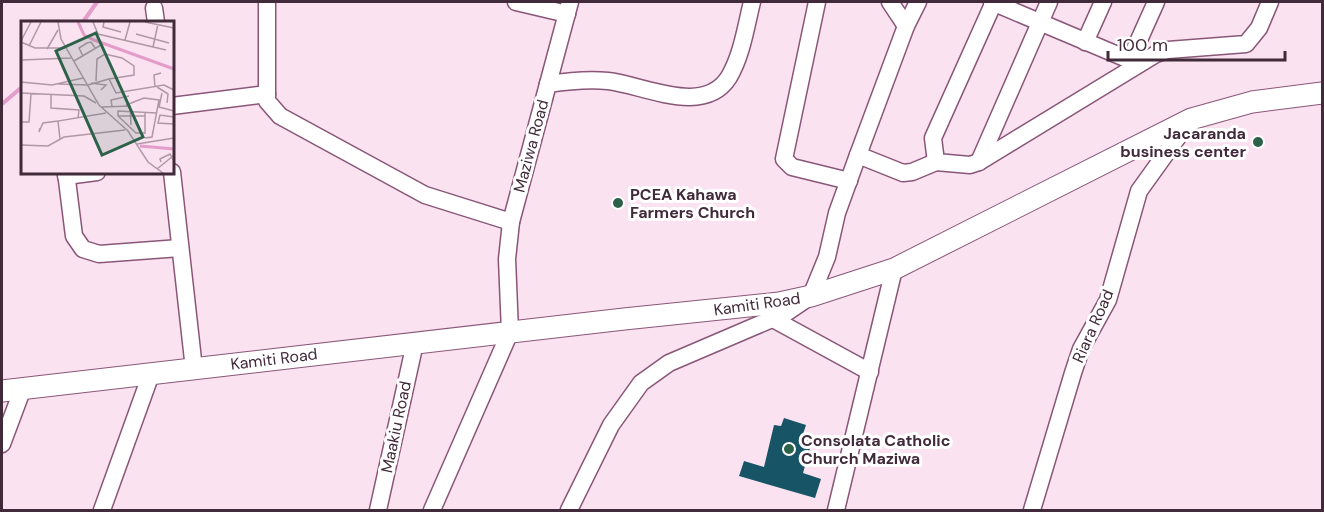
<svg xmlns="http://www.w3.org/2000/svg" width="1324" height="512" font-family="'DM Sans',sans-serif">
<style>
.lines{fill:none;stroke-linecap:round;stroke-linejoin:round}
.stream{stroke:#e49dcb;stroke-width:4}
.building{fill:#175465}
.minor-casing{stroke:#8a5678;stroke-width:19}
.major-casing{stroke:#8a5678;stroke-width:23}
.minor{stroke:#fff;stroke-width:16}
.major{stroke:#fff;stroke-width:21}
.poi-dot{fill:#2c6249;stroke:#fff;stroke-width:2}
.labels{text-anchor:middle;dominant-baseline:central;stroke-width:6;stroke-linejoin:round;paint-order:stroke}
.poi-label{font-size:16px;font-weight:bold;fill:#412a39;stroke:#fff;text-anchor:start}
.street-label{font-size:16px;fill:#412a39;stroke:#fff}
.inset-river{fill:none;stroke:#e49dcb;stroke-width:3}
.inset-road{fill:none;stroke:#b098a7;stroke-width:1.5}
.view{fill:#2c6249;fill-opacity:0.15;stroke:#2c6249;stroke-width:3}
.inset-edge{fill:none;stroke:#412a39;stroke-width:3}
</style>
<rect width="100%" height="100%" fill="#fae2f1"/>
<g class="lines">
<g class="stream">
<path d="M83 22 97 2"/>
<path d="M2 104 22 87"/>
</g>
</g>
<path class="building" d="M784 418 806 425 803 434 813 438 803 473 821 479 815 498 739 476 744 461 764 467 774 425 781 426Z"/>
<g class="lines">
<g class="minor-casing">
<g id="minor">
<path d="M267 2V101L280 116 425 195 511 222"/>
<path d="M516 2 567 14"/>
<path d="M817 2 784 159 792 167 849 181"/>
<path d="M890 2 906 26"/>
<path d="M992 2 1139 64"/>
<path d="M994 2 933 138 936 162 970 165 979 162 1156 54 1168 50 1246 44 1259 28 1270 2"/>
<path d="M154 8 156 22"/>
<path d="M1085 42 1103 2"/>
<path d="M1130 60 1156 2"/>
<path d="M548 84 570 2"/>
<path d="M172 106 267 94"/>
<path d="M858 155 903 173 912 172 936 162"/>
<path d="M979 162 1049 2"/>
<path d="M66 172 74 236 83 249 99 254 180 248"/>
<path d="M172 172 194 369"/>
<path d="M66 176 97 172"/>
<path d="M773 319 870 372"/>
<path d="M2 444 23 388"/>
<path d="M102 510 151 374"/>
<path d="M378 510 415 343"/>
<path d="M432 510 510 332 507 259 511 222 548 84C568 81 588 79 608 81 644 85 704 117 729 77 742 55 746 26 752 2"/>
<path d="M569 510 611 425 641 383 669 363 786 313 811 296 827 257 837 213 858 155 906 26 918 2"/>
<path d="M836 510 894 269"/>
<path d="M1032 510 1073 373 1081 349 1108 300 1139 191 1190 120"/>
</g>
</g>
<g class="major-casing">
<path id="major" d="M2 391 624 319 779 303 811 296 894 269 1191 119 1252 102 1322 93"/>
</g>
<use href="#minor" class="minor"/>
<use href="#major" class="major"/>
</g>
<g class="poi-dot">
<circle cx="1258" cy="142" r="6"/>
<circle cx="618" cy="203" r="6"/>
<circle cx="789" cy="449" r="6"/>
</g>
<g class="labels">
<g class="poi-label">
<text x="1246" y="133" text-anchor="end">Jacaranda<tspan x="1246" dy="18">business center</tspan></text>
<text x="630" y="194">PCEA Kahawa<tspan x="630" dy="18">Farmers Church</tspan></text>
<text x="801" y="440">Consolata Catholic<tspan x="801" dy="18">Church Maziwa</tspan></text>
</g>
<g class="street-label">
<text transform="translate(531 146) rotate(-75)">Maziwa Road</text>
<text transform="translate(757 304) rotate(-8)">Kamiti Road</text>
<text transform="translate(1093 326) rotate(-66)">Riara Road</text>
<text transform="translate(274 359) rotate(-7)">Kamiti Road</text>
<text transform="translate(396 427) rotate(-78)">Maakiu Road</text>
</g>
</g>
<g transform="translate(21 21)">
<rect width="153" height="153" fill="#fae2f1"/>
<path class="inset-river" d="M57 1 63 14 73 19 153 48M119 125 153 128"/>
<path class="inset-road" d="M37 1 40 18 78 84 107 110 127 141 142 152M72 1 77 13 145 29M83 1 82 6 100 11M124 1 153 7M115 13 148 22M104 19 109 1M0 20 10 1M0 21 14 27H44M8 25 20 1M132 26 137 3M26 28 37 9M62 35 58 27 66 22 70 21 74 27M0 39 50 37M53 40 80 24M75 60 76 38 84 33 101 37 113 45V54L88 58M0 61 31 64 62 57M70 62 85 64 80 69M37 63 67 64 88 58 95 72 143 64 153 69M134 66 133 54 140 52M136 66 147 73 146 82M0 72 63 75 75 82M141 72 138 86 153 90M30 74V87L58 89 57 97M105 84 123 77 138 79 131 116 124 117M91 85 90 79 108 75M81 86 109 85 110 104M97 95V90L136 92M97 95 115 112H124M97 95H124M153 96 139 94 137 102 153 103M0 101H8L10 73M19 107 18 111 22 102 37 100M124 113V91M39 118 37 100 85 92M116 123 153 117M0 124 27 125 43 116 104 109M140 141 139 138 149 133 153 140M136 148 152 135"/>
<path class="view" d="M75 12 122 116 81 134 35 30Z"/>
<rect width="153" height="153" class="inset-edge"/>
</g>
<rect width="1324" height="512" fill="none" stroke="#412a39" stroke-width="6"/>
<path d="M1108 51v9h177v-9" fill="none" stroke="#412a39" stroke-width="3"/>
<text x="1117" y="51" font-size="18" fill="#412a39" stroke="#ffffff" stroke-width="4.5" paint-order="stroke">100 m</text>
</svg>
